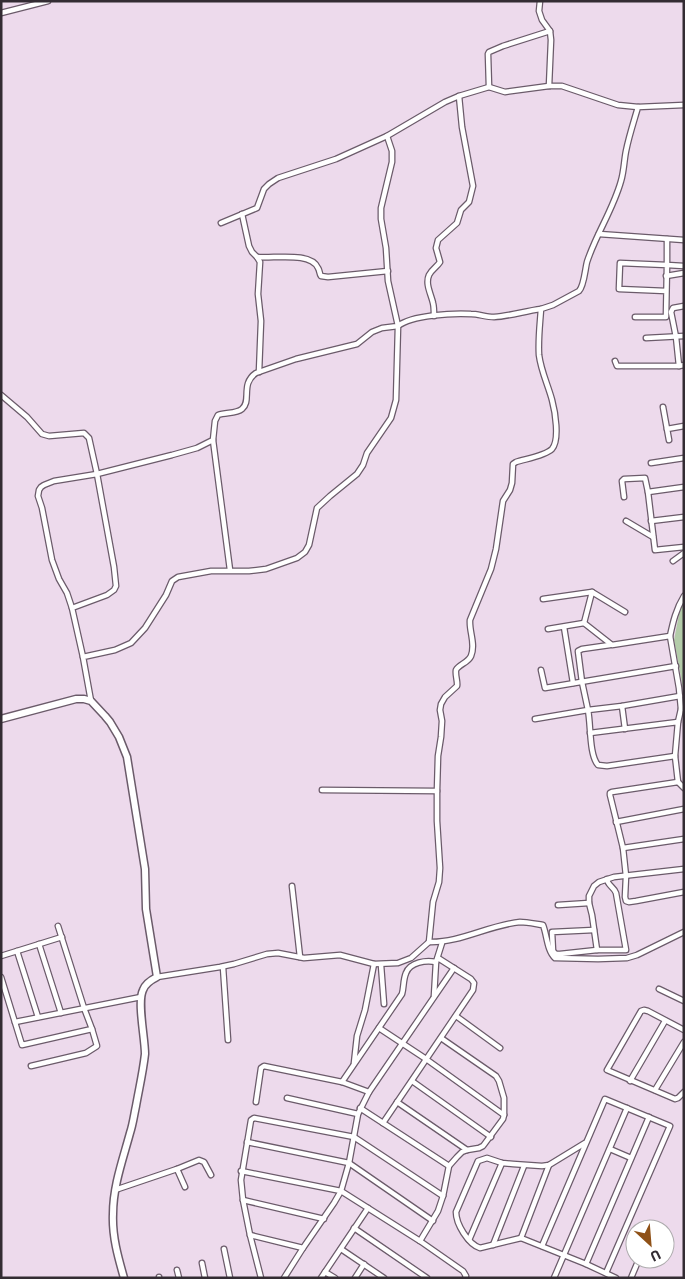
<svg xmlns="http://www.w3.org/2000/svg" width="685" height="1279" font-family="'IBM Plex Sans',sans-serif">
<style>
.green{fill:#b3cca9}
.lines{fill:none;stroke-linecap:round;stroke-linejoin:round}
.street-casing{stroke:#6b5b6a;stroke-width:7}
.secondary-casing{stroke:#6b5b6a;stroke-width:9}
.street{stroke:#fff;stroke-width:4.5}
.secondary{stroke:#fff;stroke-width:6}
</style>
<rect width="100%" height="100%" fill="#eddaec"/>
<path class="green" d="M684 604V694L674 640 680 609Z"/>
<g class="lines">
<g class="street-casing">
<g id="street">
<path d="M540 1 539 11 542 20 550 31 551 40 549 86"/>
<path d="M1 13 48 1"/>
<path d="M489 87 488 54 489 52 503 46 550 31"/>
<path d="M242 214 249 246 252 252 257 257 260 262 258 294 261 321 259 372"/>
<path d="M221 223 257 208 264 189 269 184 278 178 336 159 387 136 445 102 459 96 489 87 505 92 549 86H562L618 105 638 107"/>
<path d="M599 234 684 240"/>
<path d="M667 239V265L684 266"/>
<path d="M257 257C272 259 311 251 318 268 320 271 319 273 321 276L328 277 388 271"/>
<path d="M666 276 684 273"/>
<path d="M684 306 673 308 671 312 676 337 679 366 684 365"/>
<path d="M434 316C434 312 434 307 433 303 431 294 425 284 429 275 432 269 437 267 440 262L436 248 438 240 457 223 461 210 469 202 473 186 462 127 459 96"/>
<path d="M635 317H666L667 265 620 263 619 289 666 291"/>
<path d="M646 338 684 336"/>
<path d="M615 361 617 366H679"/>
<path d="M1 395 27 417 42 434 49 436 84 433 89 438 97 474 114 567 116 586 114 590 107 595 72 608 83 657"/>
<path d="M663 407 667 429"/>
<path d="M213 440 230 570"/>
<path d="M669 440 667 429 684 426"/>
<path d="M651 463 684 458"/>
<path d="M648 492 655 550 684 547"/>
<path d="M624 497 622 481 624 479 645 478 648 492 684 487"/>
<path d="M626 521 653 537"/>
<path d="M651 521 684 517"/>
<path d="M673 561 684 553"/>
<path d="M543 599 592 592"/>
<path d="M72 608 67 593 59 579 52 560 42 508 38 496 39 490 41 487 44 485 54 481 97 474 172 455 197 448 213 440 215 421 218 415C226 412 236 414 242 409 252 401 240 384 256 373L296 359 357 344 372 332 382 328 398 326 388 281 386 248 381 219V208L392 162V151L387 136"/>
<path d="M584 623 592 592 625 612"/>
<path d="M564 627 573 683"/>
<path d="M548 629 584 623 612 645 670 636C673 622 676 609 684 596"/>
<path d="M670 636 679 688 681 709"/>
<path d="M541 670 545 688 676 666"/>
<path d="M91 701 83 657 115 650 131 643 145 628 166 595 172 581 178 577 211 571H249L266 569 297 558 305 552 309 545 317 508 330 496 357 474 363 465 367 453 391 418 396 400 398 326C412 315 453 313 471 314 478 314 486 317 494 317 510 316 525 311 541 309"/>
<path d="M622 706 625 729"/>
<path d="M535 719 588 710 582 682 578 651 582 649 610 645"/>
<path d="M678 722 681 709H682"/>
<path d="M590 733 678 722 675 756 678 782"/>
<path d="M675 756 607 766 598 765C589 755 591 725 588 710L622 706 680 696"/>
<path d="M684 788 678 782 612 792 610 793V795L623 848 626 876 625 897 626 901 629 902 636 901 684 892"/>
<path d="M322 790 437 791"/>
<path d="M616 822 684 809"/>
<path d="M623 848 684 839"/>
<path d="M292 886 300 957"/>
<path d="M558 905 589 903"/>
<path d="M594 930 552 932 553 951 556 954H560L597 950H626L616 893C614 887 607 885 607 879"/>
<path d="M429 942 433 902 439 882 440 868 437 821V791L438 756 441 737 442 721 440 710 441 704 445 697 457 686C458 682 455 675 456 670 459 664 468 663 471 656 476 644 469 632 470 620L491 569 496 549 503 501 510 490 512 483 513 464 516 462C525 459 545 456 552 449 560 440 555 411 552 400 548 385 541 371 539 355 538 339 540 324 541 309L553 305 579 291C584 286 585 270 587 262 596 234 613 210 621 181 624 171 624 161 626 151 629 136 634 121 638 107L684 105"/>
<path d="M39 944 61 1013"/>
<path d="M597 950 592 915 589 903V896L594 886 599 882 614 877 684 869"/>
<path d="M17 951 38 1017"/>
<path d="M1 956 62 937"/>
<path d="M381 965 384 1004"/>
<path d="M223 967 228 1040"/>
<path d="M1 977 22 1045 92 1029 84 1008 58 926"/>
<path d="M157 977 220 967 234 964 267 954 278 953 304 958 340 955 374 964 398 963 411 958 429 942C460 943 489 925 520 922 527 922 536 924 543 925 547 935 547 951 555 958L598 959 627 958 637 955 684 932"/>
<path d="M659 989 684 1001"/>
<path d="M434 996 436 962 442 943"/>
<path d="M456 1016 500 1048"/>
<path d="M15 1022 141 997"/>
<path d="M379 1028 426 1059 504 1115"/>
<path d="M684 1030 648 1011 644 1010 641 1011 607 1070 675 1099 678 1098 684 1092"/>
<path d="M354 1063 357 1036 365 1010 374 964"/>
<path d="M31 1066 86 1053 97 1046 92 1029"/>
<path d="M412 1081 491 1137"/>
<path d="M630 1081 665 1021"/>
<path d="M342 1082 402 994C404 987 403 980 406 973 410 962 426 960 436 962"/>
<path d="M655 1090 684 1042"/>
<path d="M287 1098 358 1114"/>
<path d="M256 1102 261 1068 264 1066 342 1082 369 1092"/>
<path d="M397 1102 467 1150"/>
<path d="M360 1108 449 1166"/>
<path d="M383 1123 473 990 474 983 471 979 438 958"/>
<path d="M247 1142 349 1163 433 1221"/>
<path d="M610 1149 631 1158"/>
<path d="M549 1165 521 1238 586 1264 616 1278"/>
<path d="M177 1169 185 1187"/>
<path d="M241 1171 341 1191 420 1241 463 1271 466 1276 465 1278"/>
<path d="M115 1190 177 1169 199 1160 204 1162 211 1175"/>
<path d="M243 1200 324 1219"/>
<path d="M354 1228 427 1278"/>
<path d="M250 1235 303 1248"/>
<path d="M521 1238 480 1248C468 1244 456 1224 456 1212L478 1161 487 1158 502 1163 513 1164 542 1166 549 1165 585 1143"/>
<path d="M469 1240 502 1163"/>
<path d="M420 1241 438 1211 443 1196 449 1166 457 1157 462 1152 467 1150 479 1148 483 1146 503 1119 504 1115V1098L499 1081 496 1076 441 1038"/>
<path d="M493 1245 524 1166"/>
<path d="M542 1246 605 1099 670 1126 606 1273"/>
<path d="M224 1249 230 1278"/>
<path d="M341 1249 384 1278"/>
<path d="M202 1263 205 1278"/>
<path d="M586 1264 649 1117"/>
<path d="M177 1270 179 1278"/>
<path d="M325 1272 335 1278"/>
<path d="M159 1277V1278"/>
<path d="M261 1278 250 1235 243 1200 241 1180 251 1120 254 1118 354 1137 443 1196"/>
<path d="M284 1278 303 1248 334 1203 341 1191 349 1163 358 1114 369 1092 454 968"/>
<path d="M321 1278 368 1208"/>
<path d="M355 1278 364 1264"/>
<path d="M554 1278 627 1108"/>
<path d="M631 1278 639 1259"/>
</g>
</g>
<g class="secondary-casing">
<path id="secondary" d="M1 719 76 699H84L91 701 105 716 110 722 119 737 127 757 145 869 146 909 157 977C151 980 145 984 143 990 137 1002 145 1038 145 1054 143 1072 139 1089 136 1106 134 1115 133 1124 130 1133 123 1159 113 1186 113 1214 112 1236 118 1257 124 1278"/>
</g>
<use href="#street" class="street"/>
<use href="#secondary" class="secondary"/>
</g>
<rect width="685" height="1279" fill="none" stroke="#332c33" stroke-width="5"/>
<g transform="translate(650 1244) rotate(154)"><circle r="24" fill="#ffffff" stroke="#adabad"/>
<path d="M0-4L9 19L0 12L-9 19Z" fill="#8f5117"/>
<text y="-8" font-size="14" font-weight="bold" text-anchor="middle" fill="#332c33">U</text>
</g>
</svg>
